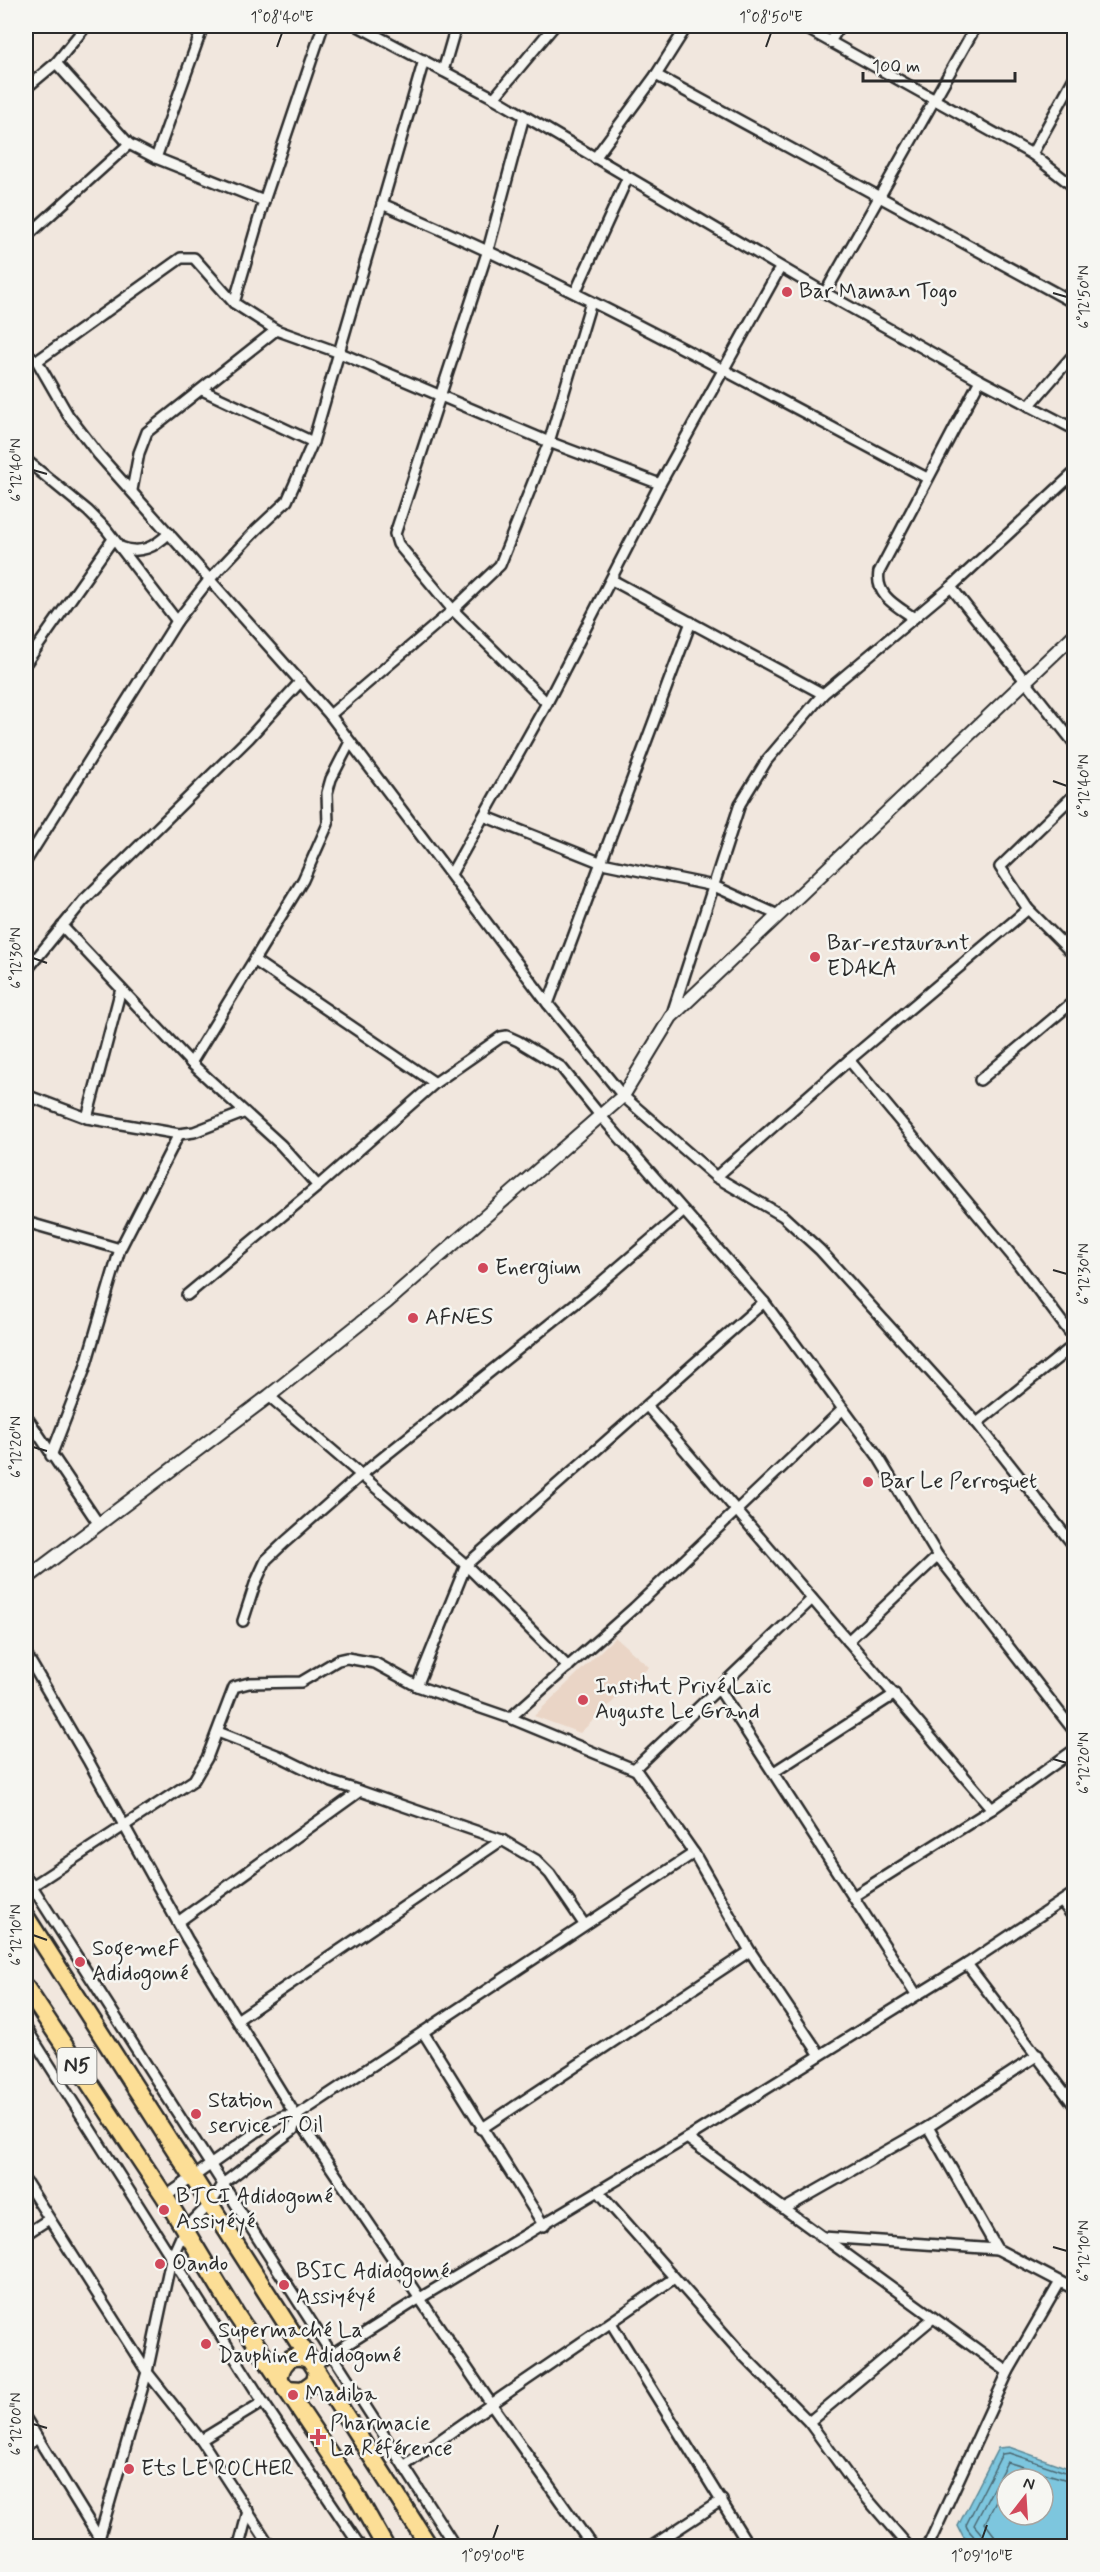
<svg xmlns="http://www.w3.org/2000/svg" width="1100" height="2572" font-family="Mynerve,sans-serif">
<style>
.built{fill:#ead5c6}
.water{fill:#7dc6de;stroke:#5c8896;stroke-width:1.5;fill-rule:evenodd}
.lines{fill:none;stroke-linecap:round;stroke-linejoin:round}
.shore{stroke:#4c6973;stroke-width:1.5}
.street-casing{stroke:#2b2b2b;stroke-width:14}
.secondary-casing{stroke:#2b2b2b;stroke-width:16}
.highway-casing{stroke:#2b2b2b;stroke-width:21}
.street{stroke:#f6f6f2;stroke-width:9}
.secondary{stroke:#f6f6f2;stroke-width:12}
.highway{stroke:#fcde96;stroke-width:16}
.ticks{fill:none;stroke:#2b2b2b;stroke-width:2}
.poi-dot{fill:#d1495b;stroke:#f6f6f2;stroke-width:2}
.labels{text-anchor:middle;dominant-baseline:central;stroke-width:5;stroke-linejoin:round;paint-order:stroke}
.shield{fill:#f6f6f2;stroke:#686867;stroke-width:1.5}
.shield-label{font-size:21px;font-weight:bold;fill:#2b2b2b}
.poi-label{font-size:22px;fill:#2b2b2b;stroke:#f6f6f2;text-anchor:start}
.neatline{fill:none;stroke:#2b2b2b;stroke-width:2}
.ticks-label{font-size:15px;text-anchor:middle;fill:#2b2b2b}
</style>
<rect width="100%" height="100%" fill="#f1e7de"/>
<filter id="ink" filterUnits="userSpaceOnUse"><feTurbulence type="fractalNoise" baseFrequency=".0167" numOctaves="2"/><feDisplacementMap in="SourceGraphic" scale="12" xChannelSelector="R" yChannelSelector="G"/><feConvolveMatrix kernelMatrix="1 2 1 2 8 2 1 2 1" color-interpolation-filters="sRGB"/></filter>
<g filter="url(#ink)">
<path class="built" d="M615 1637 649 1667 580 1733 534 1716Z"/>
<path class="water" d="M1009 2447 1074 2470V2543L1070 2546H976L963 2536 958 2526 998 2448ZM1007 2479H1043V2515H1007Z"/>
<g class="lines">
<g class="shore">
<path d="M979 2546C979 2537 968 2534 966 2525L1002 2454 1009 2453 1074 2475"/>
<path d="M987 2546 985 2538 974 2525 1007 2462 1074 2482"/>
<path d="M996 2546 994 2535 985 2523 1007 2480"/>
</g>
<g class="street-casing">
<g id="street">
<path d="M358 26 494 98 825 293 980 380 1074 429"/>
<path d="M802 26 1032 154 1074 187"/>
<path d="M831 40 840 26"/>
<path d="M56 63 129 144 156 158 264 201"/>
<path d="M443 71 456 26"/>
<path d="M656 75 1074 303"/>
<path d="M26 88 56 63 86 26"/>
<path d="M494 98 554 26"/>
<path d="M524 116 488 250 395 534 398 544 453 610 547 703"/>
<path d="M1032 154 1074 78"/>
<path d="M156 158 203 26"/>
<path d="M595 158 656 75 687 26"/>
<path d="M382 204C569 283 747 383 927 478"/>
<path d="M26 237 129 144"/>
<path d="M575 293 627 179"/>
<path d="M825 293 976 26"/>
<path d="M234 303 264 201 323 26"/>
<path d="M26 353 37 361 68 415 98 454 330 715 548 1004 623 1096 716 1177 783 1216 820 1250 977 1423 1074 1546"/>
<path d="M37 361 181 258H194L234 303 276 330 340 353 549 442 660 484"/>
<path d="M202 390 313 442"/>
<path d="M1029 406 1074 354"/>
<path d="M26 460 88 511 106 529 177 621 209 580 256 530 287 501 313 442 424 60"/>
<path d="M132 490 139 453 147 432 276 330"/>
<path d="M120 547C140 555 155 547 169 533"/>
<path d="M612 580 823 694"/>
<path d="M951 587 1074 743"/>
<path d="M914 618C897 606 875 596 879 572L980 380"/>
<path d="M26 663 113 539"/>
<path d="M330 715 453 610 500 565 549 442 591 302"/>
<path d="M1074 795 1000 867 1028 909 1074 955"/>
<path d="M484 816 602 863 714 886 778 915"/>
<path d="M26 861 177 621"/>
<path d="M451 874 547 703 660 484 780 268"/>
<path d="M62 926 191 1063 281 1145 318 1186"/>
<path d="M255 961 435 1083"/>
<path d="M26 971 83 901 249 738 301 681"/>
<path d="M548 1004 691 622"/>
<path d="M671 1017 740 804 767 760 823 694 951 587 1074 473"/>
<path d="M849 1060 1013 1257 1074 1338"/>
<path d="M191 1063 303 880 328 824 327 793 331 779 350 742"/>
<path d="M980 1080 1074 1001"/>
<path d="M26 1095 87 1118 179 1134 194 1132 243 1113"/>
<path d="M87 1118 121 989"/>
<path d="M716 1177 849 1060 1028 909"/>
<path d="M26 1222 120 1249"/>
<path d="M187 1295 318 1186 435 1083 501 1037 507 1036 518 1041 561 1067 599 1114 764 1302 877 1455 938 1556 1074 1731"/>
<path d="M269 1396 466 1565 568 1667"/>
<path d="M648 1407 992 1809"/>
<path d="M26 1416 98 1523"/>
<path d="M977 1423 1074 1345"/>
<path d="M51 1456 84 1371 120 1249 179 1134"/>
<path d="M243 1621 255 1584 266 1560 285 1542 361 1475 591 1291 684 1211"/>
<path d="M848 1641 938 1556"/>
<path d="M26 1654 89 1762 187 1939 296 2116 490 2402 592 2546"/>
<path d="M417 1686 466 1565 764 1302"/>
<path d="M719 1689 916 1994"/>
<path d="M510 1718 634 1608 842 1410"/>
<path d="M218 1732 279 1756 332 1782 360 1791"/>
<path d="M634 1769 812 1599"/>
<path d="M774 1772 895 1694"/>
<path d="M26 1877 455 2546"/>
<path d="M26 1890 194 1780 207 1758 234 1687 249 1683 301 1682 338 1660 347 1658 375 1663 417 1686 510 1718 636 1770 694 1853 750 1951 820 2055"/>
<path d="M854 1896 992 1809 1074 1750"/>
<path d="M1062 1902 1074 1918"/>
<path d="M178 1922 360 1791 502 1840 536 1860 550 1874 584 1924"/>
<path d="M967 1964 1074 2105"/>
<path d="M237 2020 502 1840"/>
<path d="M26 2028 263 2402 360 2546"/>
<path d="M423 2032 544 2226"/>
<path d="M928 2127 997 2249 1074 2289"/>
<path d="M481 2129 750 1951"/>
<path d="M687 2138 1008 2372"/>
<path d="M26 2182 147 2372 201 2440 270 2546"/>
<path d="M599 2192 741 2353 809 2422 852 2481 908 2546"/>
<path d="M165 2197 272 2121 284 2116H296L694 1853"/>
<path d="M786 2208 928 2127 1038 2055"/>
<path d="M26 2234 49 2219"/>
<path d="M823 2237 997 2249"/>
<path d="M611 2323 749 2546"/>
<path d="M313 2366 420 2298 687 2138 967 1964 1074 1893"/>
<path d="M26 2419 99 2538"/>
<path d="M809 2422 932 2319"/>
<path d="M201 2440 263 2402"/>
<path d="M26 2446 37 2438"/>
<path d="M404 2466C492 2401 585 2342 674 2278"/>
<path d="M97 2546 147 2372 171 2259 184 2230 211 2203 224 2183 293 2130 296 2116"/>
<path d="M239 2546 248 2511"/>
<path d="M652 2546 722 2500"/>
<path d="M928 2546 1008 2372 1060 2282"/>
</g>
</g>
<g class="secondary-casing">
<path id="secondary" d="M26 1579 269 1396 387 1302 623 1096 671 1017 1074 635"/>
</g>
<g class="highway-casing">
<g id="highway">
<path d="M26 1917 429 2546"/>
<path d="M26 1988 165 2197 237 2316 351 2486 385 2546"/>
<path d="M279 2380C281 2363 291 2352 308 2359"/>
<path d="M285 2389 303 2390 314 2382 317 2374"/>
</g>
</g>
<use href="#street" class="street"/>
<use href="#secondary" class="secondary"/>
<use href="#highway" class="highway"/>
</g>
</g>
<path class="ticks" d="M277 47 282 33M766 47 771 33M1053 293 1067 297M33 470 47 474M1053 781 1067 786M33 958 47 963M1053 1270 1067 1274M33 1447 47 1451M1053 1759 1067 1763M33 1935 47 1940M1053 2247 1067 2251M33 2424 47 2428M493 2539 498 2525M982 2539 987 2525"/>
<g class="poi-dot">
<circle cx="787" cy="292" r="6"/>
<circle cx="815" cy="957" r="6"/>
<circle cx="483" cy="1268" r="6"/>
<circle cx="413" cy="1318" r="6"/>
<circle cx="868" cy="1482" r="6"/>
<circle cx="583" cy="1700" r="6"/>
<circle cx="80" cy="1962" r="6"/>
<circle cx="196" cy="2114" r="6"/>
<circle cx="164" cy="2210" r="6"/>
<circle cx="160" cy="2264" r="6"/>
<circle cx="284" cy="2285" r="6"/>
<circle cx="206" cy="2344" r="6"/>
<circle cx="293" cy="2395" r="6"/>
<path d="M315 2428h6v6h6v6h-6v6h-6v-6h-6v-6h6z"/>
<circle cx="129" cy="2469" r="6"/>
</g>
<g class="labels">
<rect class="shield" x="57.5" y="2048" width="39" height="36" rx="4.5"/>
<g class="shield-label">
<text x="77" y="2066">N5</text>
</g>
<g class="poi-label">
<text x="799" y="292">Bar Maman Togo</text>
<text x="827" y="944">Bar-restaurant<tspan x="827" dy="25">EDAKA</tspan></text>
<text x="495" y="1268">Energium</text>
<text x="425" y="1318">AFNES</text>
<text x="880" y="1482">Bar Le Perroquet</text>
<text x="595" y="1687">Institut Privé Laïc<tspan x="595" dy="25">Auguste Le Grand</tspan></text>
<text x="92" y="1949">SogemeF<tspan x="92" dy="25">Adidogomé</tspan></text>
<text x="208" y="2101">Station<tspan x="208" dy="25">service T Oil</tspan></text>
<text x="176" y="2197">BTCI Adidogomé<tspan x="176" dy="25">Assiyéyé</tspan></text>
<text x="172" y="2264">Oando</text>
<text x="296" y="2272">BSIC Adidogomé<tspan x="296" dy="25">Assiyéyé</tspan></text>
<text x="218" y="2331">Supermaché La<tspan x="218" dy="25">Dauphine Adidogomé</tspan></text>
<text x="305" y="2395">Madiba</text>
<text x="330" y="2424">Pharmacie<tspan x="330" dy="25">La Référence</tspan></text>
<text x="141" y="2469">Ets LE ROCHER</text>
</g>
</g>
<rect width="1100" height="2572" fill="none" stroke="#f6f6f2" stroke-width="66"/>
<g transform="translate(1025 2497) rotate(17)"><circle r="28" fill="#f6f6f2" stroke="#a5a5a2" stroke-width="1.5"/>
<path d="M0-4.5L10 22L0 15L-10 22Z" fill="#d1495b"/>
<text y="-9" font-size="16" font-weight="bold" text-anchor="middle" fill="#2b2b2b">N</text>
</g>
<path d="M863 72v9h152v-9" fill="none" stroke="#2b2b2b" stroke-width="3"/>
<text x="872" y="72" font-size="18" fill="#2b2b2b" stroke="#f6f6f2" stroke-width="4.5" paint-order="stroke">100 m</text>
<rect x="33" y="33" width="1034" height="2506" class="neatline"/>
<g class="ticks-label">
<text x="282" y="22">1°08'40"E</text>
<text x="771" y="22">1°08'50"E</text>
<text transform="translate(1084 297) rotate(-90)" y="5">6°12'50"N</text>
<text transform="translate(16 470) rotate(-90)" y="5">6°12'40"N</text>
<text transform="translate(1084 786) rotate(-90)" y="5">6°12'40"N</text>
<text transform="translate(16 958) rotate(-90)" y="5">6°12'30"N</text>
<text transform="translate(1084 1274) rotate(-90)" y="5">6°12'30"N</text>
<text transform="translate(16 1447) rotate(-90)" y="5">6°12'20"N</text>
<text transform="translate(1084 1763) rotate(-90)" y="5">6°12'20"N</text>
<text transform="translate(16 1935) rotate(-90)" y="5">6°12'10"N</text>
<text transform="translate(1084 2251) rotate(-90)" y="5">6°12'10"N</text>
<text transform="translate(16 2424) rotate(-90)" y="5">6°12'00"N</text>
<text x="493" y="2561">1°09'00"E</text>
<text x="982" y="2561">1°09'10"E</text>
</g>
</svg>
